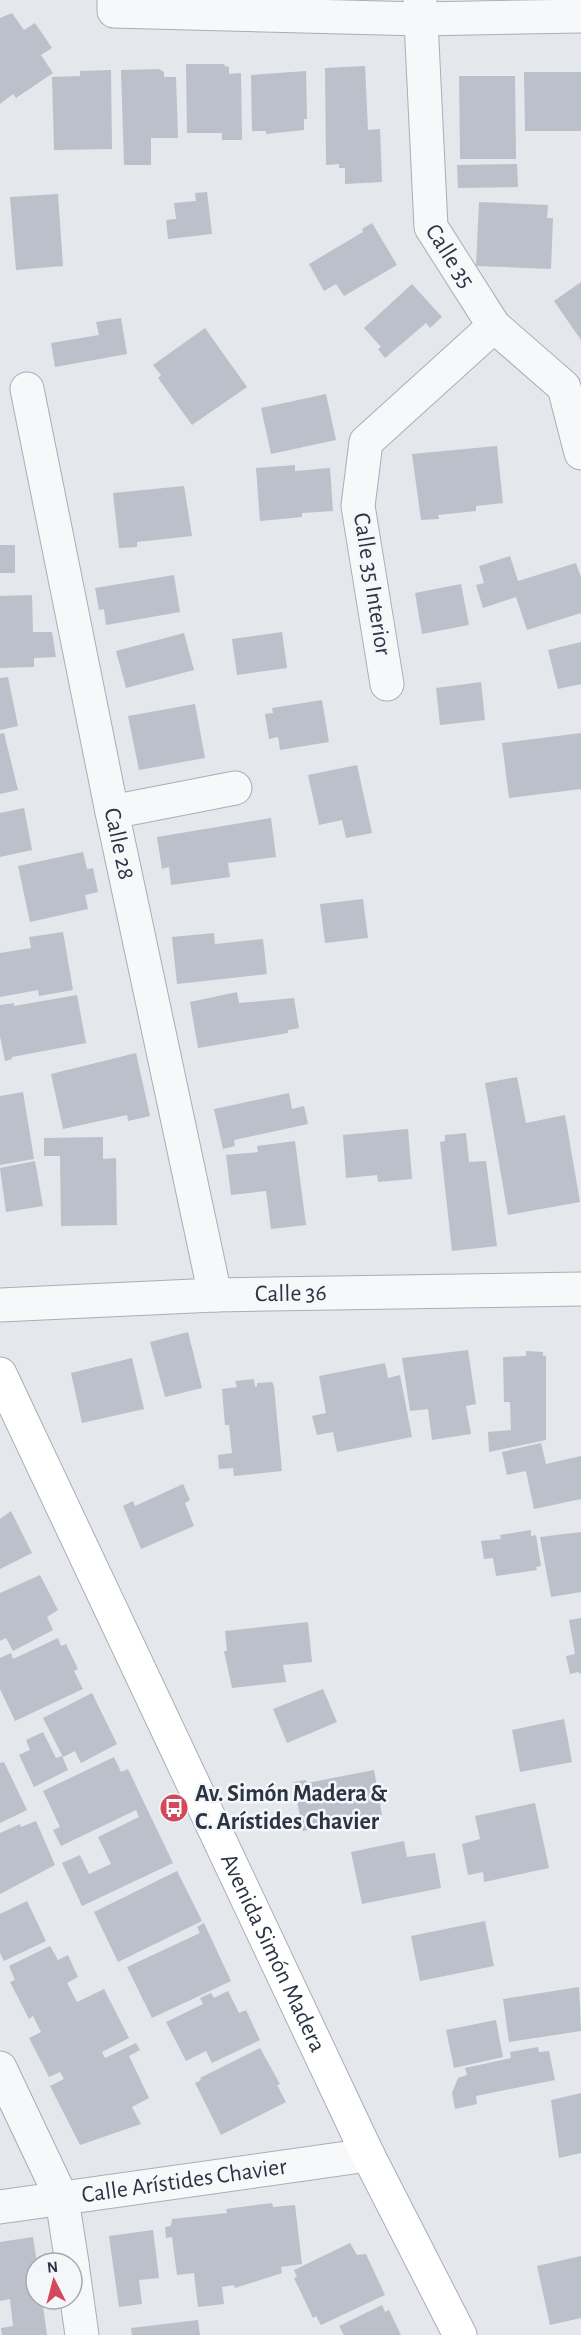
<svg xmlns="http://www.w3.org/2000/svg" width="581" height="2335" font-family="'Alegreya Sans',sans-serif">
<style>
.building{fill:#bbc0ca}
.lines{fill:none;stroke-linecap:round;stroke-linejoin:round}
.street-casing{stroke:#a9aeb7;stroke-width:35}
.secondary-casing{stroke:#a9aeb7;stroke-width:35}
.street{stroke:#f7f8fa;stroke-width:33}
.secondary{stroke:#fff;stroke-width:33}
.labels{text-anchor:middle;dominant-baseline:central;stroke-width:5;stroke-linejoin:round;paint-order:stroke}
.street-label{font-size:24px;fill:#2b3445;stroke:#f4f6f9}
.poi-label{font-size:24px;font-weight:bold;fill:#2b3445;stroke:#f4f6f9;text-anchor:start}
</style>
<rect width="100%" height="100%" fill="#e4e7ec"/>
<g class="building">
<path d="M12 13 24 30 35 23 52 48 41 55 53 73 16 98 13 94 0 104V18Z"/>
<path d="M186 64H224L225 66 229 67V74L241 73 242 140H222V133H187Z"/>
<path d="M365 66 368 130 380 129 382 182 345 184V168H339V164L326 165 325 68Z"/>
<path d="M159 69 164 72V77H176L178 138H151V165H124L121 70Z"/>
<path d="M111 70 112 149 54 150 52 77 80 76V71Z"/>
<path d="M306 71 307 119H304V130L266 134V131H252L251 75Z"/>
<path d="M524 72H581V131H525Z"/>
<path d="M459 76H515L516 159H460Z"/>
<path d="M517 164 518 187 458 188 457 165Z"/>
<path d="M207 192 212 234 168 239 166 220 176 219 174 203 196 201 195 193Z"/>
<path d="M58 194 63 266 16 270 10 197Z"/>
<path d="M479 202 548 205 547 218H553L551 269 476 266Z"/>
<path d="M372 223 397 265 344 296 336 284 324 291 309 264 363 232 362 229Z"/>
<path d="M581 282V340L554 301Z"/>
<path d="M412 284 442 317 430 328 426 323 385 358 378 349 381 347 364 328Z"/>
<path d="M121 318 127 354 55 367 51 343 99 335 96 322Z"/>
<path d="M205 328 247 387 192 425 158 378 161 375 153 365Z"/>
<path d="M326 394 336 440 271 454 261 408Z"/>
<path d="M497 446 503 503 476 506V511L438 515 439 519 421 520 412 454Z"/>
<path d="M295 465V471L330 468 333 511 302 513V517L260 521 256 468Z"/>
<path d="M184 486 192 536 137 542V547L119 548 113 493Z"/>
<rect x="0" y="545" width="15" height="28"/>
<path d="M510 556 518 581 576 563 581 577V613L527 630 516 597 483 608 476 585 484 583 479 566Z"/>
<path d="M174 575 180 612 106 625 104 609 99 610 95 588Z"/>
<path d="M461 584 469 625 422 634 415 593Z"/>
<path d="M32 595 33 632H52L56 657 34 658V667L0 668V596Z"/>
<path d="M282 632 287 668 237 675 232 639Z"/>
<path d="M184 633 194 670 126 688 116 651Z"/>
<path d="M581 642V684L558 689 548 650Z"/>
<path d="M8 677 18 726 0 730V678Z"/>
<path d="M481 682 485 720 440 725 436 688Z"/>
<path d="M322 700 329 742 280 750 278 737 269 739 265 714 273 713 272 708Z"/>
<path d="M195 704 205 758 139 770 128 716Z"/>
<path d="M4 733 18 790 0 794V734Z"/>
<path d="M581 733V789L509 798 502 743Z"/>
<path d="M357 765 372 833 346 838 342 820 319 825 308 775Z"/>
<path d="M24 808 32 850 0 857V813Z"/>
<path d="M271 818 276 857 228 863 230 877 171 885 169 867 162 869 157 837Z"/>
<path d="M83 852 87 869 93 868 98 892 85 895 88 909 30 922 18 866Z"/>
<path d="M363 899 368 938 325 943 320 904Z"/>
<path d="M63 932 73 990 39 996 38 990 0 997V953L31 948 29 937Z"/>
<path d="M214 933 215 944 263 939 267 974 177 984 172 937Z"/>
<path d="M237 992 239 1003 294 998 299 1028 288 1030V1033L198 1048 190 1002Z"/>
<path d="M77 995 86 1043 12 1057V1059L5 1061 0 1036V1005L14 1003V1006Z"/>
<path d="M136 1053 150 1116 128 1121 127 1115 63 1129 51 1074Z"/>
<path d="M517 1077 526 1123 565 1115 580 1202 508 1215 485 1083Z"/>
<path d="M23 1092 34 1159 0 1165V1096Z"/>
<path d="M289 1093 292 1109 304 1106 308 1124 234 1140 235 1146 223 1149 214 1109Z"/>
<path d="M408 1129 412 1179 378 1182 377 1175 346 1178 343 1135Z"/>
<path d="M466 1133 469 1162 486 1161 497 1246 452 1251 440 1142 445 1141V1135Z"/>
<path d="M103 1137V1159L116 1158 117 1225 61 1226 60 1156H44V1138Z"/>
<path d="M295 1141 306 1225 271 1229 266 1191 231 1195 226 1155 258 1152 257 1146Z"/>
<path d="M35 1161 43 1206 6 1212 0 1168Z"/>
<path d="M188 1332 202 1388 165 1397 150 1342Z"/>
<path d="M468 1350 476 1404 466 1406 471 1434 432 1440 428 1409 410 1411 402 1358Z"/>
<path d="M526 1351 543 1352V1356H546V1440L489 1452 488 1432 511 1430 510 1402H504L503 1357 526 1356Z"/>
<path d="M132 1358 144 1409 82 1423 71 1373Z"/>
<path d="M385 1363 388 1378 400 1375 412 1437 337 1452 333 1432 317 1435 312 1416 326 1413 319 1376Z"/>
<path d="M254 1379 255 1387 257 1386V1383L272 1382 274 1386 282 1471 234 1476 233 1468 219 1469 218 1455 232 1453 229 1425H225L222 1389 237 1387 235 1381Z"/>
<path d="M541 1443 546 1464 581 1456V1499L534 1509 526 1471 507 1475 502 1452Z"/>
<path d="M183 1484 190 1500 185 1503 194 1526 141 1549 123 1506 133 1501 135 1506Z"/>
<path d="M11 1511 32 1553 0 1569V1519Z"/>
<path d="M531 1530V1536L536 1535 541 1566 536 1567 537 1570 496 1576 493 1558 484 1559 481 1541 501 1539 500 1535Z"/>
<path d="M581 1532V1592L551 1597 540 1537Z"/>
<path d="M40 1575 58 1610 47 1617 53 1630 13 1651 6 1638 0 1641V1593Z"/>
<path d="M581 1618V1674L578 1672 570 1674 566 1656 575 1654 569 1620Z"/>
<path d="M308 1622 312 1662 283 1665 286 1682 232 1688 224 1651H227L225 1631Z"/>
<path d="M58 1638 61 1646 66 1644 78 1669 74 1671 83 1689 15 1721 0 1689V1658L11 1653 13 1659Z"/>
<path d="M323 1689 337 1722 287 1743 273 1709Z"/>
<path d="M92 1693 117 1744 81 1763 75 1751 63 1757 43 1718Z"/>
<path d="M564 1719 572 1762 520 1772 512 1730Z"/>
<path d="M43 1732 56 1758 62 1756 68 1770 34 1787 19 1755 30 1750 26 1740Z"/>
<path d="M114 1757 121 1772 128 1769 173 1863 82 1906 62 1863 80 1855 89 1874 111 1864 98 1837 139 1817 136 1810 61 1846 53 1830 60 1827 43 1791Z"/>
<path d="M4 1762 27 1810 0 1823V1763Z"/>
<path d="M374 1770 382 1815 303 1831 293 1782 306 1780 307 1783Z"/>
<path d="M535 1803 549 1868 484 1882 483 1872 468 1875 462 1844 480 1839 475 1816Z"/>
<path d="M36 1821 55 1865 0 1894V1833L20 1824 21 1827Z"/>
<path d="M404 1841 407 1857 435 1853 441 1888 362 1904 351 1852Z"/>
<path d="M177 1871 202 1921 118 1962 94 1912Z"/>
<path d="M27 1901 46 1941 4 1961 0 1953V1914Z"/>
<path d="M485 1921 494 1966 420 1981 411 1936Z"/>
<path d="M204 1923 231 1981 152 2018 127 1967 200 1933 197 1927Z"/>
<path d="M50 1946 58 1960 68 1955 78 1977 67 1983 77 2002 104 1989 129 2038 102 2052 105 2058 136 2043 140 2050 129 2056 149 2098 132 2107 141 2124 80 2145 50 2086 64 2079 60 2072 49 2077 29 2038 41 2032 33 2016 29 2019 10 1982 15 1980 9 1966Z"/>
<path d="M579 1987 581 2031 509 2042 503 1999Z"/>
<path d="M228 1991 239 2013 246 2010 260 2040 212 2063 206 2051 186 2061 166 2022 203 2004 200 1998 211 1993 214 1998Z"/>
<path d="M496 2020 503 2057 454 2068 446 2030Z"/>
<path d="M538 2047 539 2052 549 2051 555 2080 476 2096 477 2104 455 2109 452 2093 458 2078 467 2075 465 2068 511 2058 510 2052Z"/>
<path d="M260 2048 280 2084 277 2085 286 2102 221 2135 195 2083 201 2080 200 2078Z"/>
<path d="M581 2093V2153L559 2158 551 2100Z"/>
<path d="M272 2203 273 2207 295 2205 302 2264 281 2267 282 2273 235 2288 234 2285 222 2287 224 2304 198 2307 194 2273 177 2275 172 2237 166 2238 165 2227 171 2226 172 2219 227 2213 226 2209Z"/>
<path d="M153 2230 159 2278 139 2280 142 2304 119 2307 109 2236Z"/>
<path d="M33 2237 37 2263 36 2299H42L47 2335H2L1 2328 13 2326 10 2299 0 2301V2242Z"/>
<path d="M350 2243 357 2255 366 2254 385 2295 321 2325 316 2316 313 2318 294 2278 297 2277 294 2270Z"/>
<path d="M581 2256V2318L550 2325 537 2266Z"/>
<path d="M382 2305 385 2312 389 2310 401 2335H344L339 2326Z"/>
<path d="M198 2320 200 2335H132L131 2328Z"/>
</g>
<g class="lines">
<g class="street-casing">
<g id="street">
<path d="M114 0V11L421 19 581 16"/>
<path id="s1" d="M420 0 431 227 494 326 564 387 581 453"/>
<path id="s2" d="M27 389 112 812 215 1295"/>
<path d="M387 684 358 506 366 442 494 326"/>
<path d="M112 812 235 788"/>
<path id="s3" d="M0 1305 215 1295 581 1289"/>
<path d="M0 2068 62 2199 72 2263"/>
<path id="s4" d="M0 2207 368 2155"/>
<path d="M72 2264 82 2335"/>
</g>
</g>
<g class="secondary-casing">
<g id="secondary">
<path id="s5" d="M0 1374 368 2155 460 2335"/>
</g>
</g>
<use href="#street" class="street"/>
<use href="#secondary" class="secondary"/>
</g>
<defs>
<g id="bus-disc" transform="scale(1.5)"><circle r="9.5" fill="#d1495b" stroke="#f4f6f9"/><path d="M-5-6H5V4H4V6H2V4H-2V6H-4V4H-5ZM-3.5-4V0h7V-4ZM-3.5 1.2v1.5H-2V1.2ZM2 1.2v1.5H3.5V1.2Z" fill="#fff"/></g>
</defs>
<g fill-rule="evenodd">
<use href="#bus-disc" x="174" y="1808"/>
</g>
<g class="labels">
<g class="street-label">
<text stroke="none"><textPath href="#s1" startOffset="262">Calle 35</textPath></text>
<text transform="translate(372 584) rotate(81)">Calle 35 Interior</text>
<text stroke="none"><textPath href="#s2" startOffset="464">Calle 28</textPath></text>
<text stroke="none"><textPath href="#s3" startOffset="291">Calle 36</textPath></text>
<text stroke="none"><textPath href="#s5" startOffset="640">Avenida Simón Madera</textPath></text>
<text stroke="none"><textPath href="#s4" startOffset="186">Calle Arístides Chavier</textPath></text>
</g>
<g class="poi-label">
<text x="195" y="1794">Av. Simón Madera &amp;<tspan x="195" dy="28">C. Arístides Chavier</tspan></text>
</g>
</g>
<g transform="translate(54 2281) rotate(354)"><circle r="28" fill="#f4f6f9" stroke="#a4a8b1" stroke-width="1.5"/>
<path d="M0-4.5L10 22L0 15L-10 22Z" fill="#d1495b"/>
<text y="-9" font-size="16" font-weight="bold" text-anchor="middle" fill="#2b3445">N</text>
</g>
</svg>
